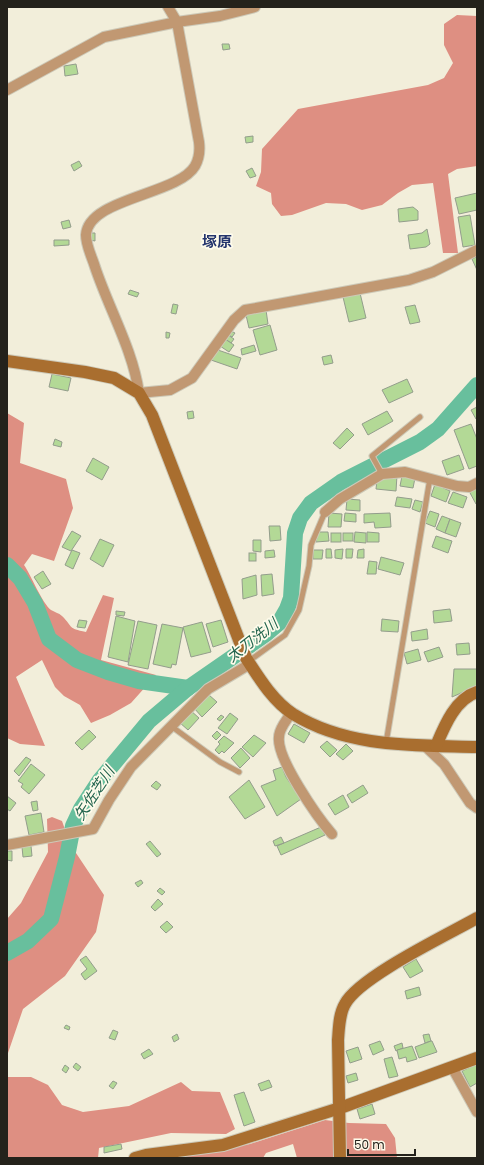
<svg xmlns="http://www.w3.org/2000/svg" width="484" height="1165" font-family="Poppins,'Noto Sans JP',sans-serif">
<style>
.forest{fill:#de8f82}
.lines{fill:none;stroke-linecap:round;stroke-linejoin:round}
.river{stroke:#68bf9d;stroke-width:16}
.building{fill:#b3d996;stroke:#939d8c}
.lane-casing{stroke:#cdc9b8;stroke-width:7}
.street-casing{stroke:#cdc9b8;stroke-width:12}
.secondary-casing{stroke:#cdc9b8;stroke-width:14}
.lane{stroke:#c19872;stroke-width:5}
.street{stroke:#c19872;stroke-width:10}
.secondary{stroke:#a96e2f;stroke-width:12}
.labels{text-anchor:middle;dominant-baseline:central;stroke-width:3.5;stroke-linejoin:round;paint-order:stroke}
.neighbourhood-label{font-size:15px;font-weight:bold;fill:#24356d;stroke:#fefbeb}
.water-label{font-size:15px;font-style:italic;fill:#22644d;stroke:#fefbeb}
</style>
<rect width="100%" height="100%" fill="#f2eeda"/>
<g class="forest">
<path d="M457 15 477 16V166L457 169 448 174 458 253H443L433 183 412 185 398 193 382 205 362 210 346 204 326 203 292 215 281 216 272 204 271 193 256 186 261 172 262 149 298 109 428 85 444 78 453 63 444 45V24Z"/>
<path d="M7 413 24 423 20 463 66 479 73 508 54 561 32 554 24 565C31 575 42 603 51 610 54 612 59 613 62 616 74 628 67 628 86 632L103 595 114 598 101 660 156 675 131 703 110 715 91 723 80 705 64 696 55 687 42 660 16 677 45 746 20 744 7 738Z"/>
<path d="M52 817 62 821 70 844 104 895 96 932 65 976 23 1009 7 1056V919L21 903 48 852 47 819Z"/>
<path d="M7 1077H31L48 1085 62 1105 83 1112 129 1106 181 1082 192 1091 220 1092 235 1129 226 1134 171 1133 99 1148 98 1158H7Z"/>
<path d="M325 1120 349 1123 386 1124 395 1138 397 1158H297L293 1144 266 1153 263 1158H170L250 1144Z"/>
</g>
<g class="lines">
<g class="river">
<path d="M7 565 20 578 35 603 49 639 77 660 108 672 139 681 188 688"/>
<path d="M7 953 28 941 51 919 67 857 73 826 81 809 100 780 149 721 188 688 266 634 279 623 287 609 291 598 295 533 300 518 311 503 341 482 420 442 438 429 477 385"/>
</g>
</g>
<g class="building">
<path d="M222 44H229L230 49 223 50Z"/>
<path d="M76 64 78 74 65 76 64 66Z"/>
<path d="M253 136V142L246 143 245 137Z"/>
<path d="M79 161 82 166 74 171 71 165Z"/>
<path d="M252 168 256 176 250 178 246 171Z"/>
<path d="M477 193V210L459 214 455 198Z"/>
<path d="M413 207 418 211V220L399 222 398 209Z"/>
<path d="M470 215 475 245 463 247 458 217Z"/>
<path d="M69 220 71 227 63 229 61 222Z"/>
<path d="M427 229 430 244 426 247 410 249 408 235 422 233Z"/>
<path d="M90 233H95V241L90 240Z"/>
<path d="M54 240H69V245L54 246Z"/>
<path d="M476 253H477V270L472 259 476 257Z"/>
<path d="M130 290 139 293 137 297 128 294Z"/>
<path d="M360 293 366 318 349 322 343 297Z"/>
<path d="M173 304 178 305 176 314 171 313Z"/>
<path d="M415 305 420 322 410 324 405 307Z"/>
<path d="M266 310 268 324 249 328 246 315Z"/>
<path d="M270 325 277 350 260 355 253 330Z"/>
<path d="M229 330 235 333 232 337 227 334Z"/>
<path d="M166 332 170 333 169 338H166Z"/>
<path d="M228 335 234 339 231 343 225 339Z"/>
<path d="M225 339 234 345 229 352 220 346Z"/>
<path d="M254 345 256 351 242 355 241 349Z"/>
<path d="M215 349 241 358 237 369 211 360Z"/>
<path d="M331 355 333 363 324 365 322 357Z"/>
<path d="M52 374 71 378 68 391 49 387Z"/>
<path d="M407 379 413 392 389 403 382 390Z"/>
<path d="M477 407V419H476L471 410Z"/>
<path d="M193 411 194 418 188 419 187 412Z"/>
<path d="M387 411 393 421 368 435 362 424Z"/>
<path d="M471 424 477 439V466L469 469 454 430Z"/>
<path d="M347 428 354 435 340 449 333 443Z"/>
<path d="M55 439 62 442 61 447 53 445Z"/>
<path d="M459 455 464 469 447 475 442 461Z"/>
<path d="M93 458 109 467 102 480 86 471Z"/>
<path d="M397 475 396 491 376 489 377 480Z"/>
<path d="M402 476 415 478 413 488 400 486Z"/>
<path d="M435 484 450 491 446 502 431 496Z"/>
<path d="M477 487V503L476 504 469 491Z"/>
<path d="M453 492 467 497 463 508 448 503Z"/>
<path d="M397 497 412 499 410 508 395 506Z"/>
<path d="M347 499 360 500V511L346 510Z"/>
<path d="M415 500 423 502 420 512 412 509Z"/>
<path d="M430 511 439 514 435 527 425 523Z"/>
<path d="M329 513 342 514 341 527H328Z"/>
<path d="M345 513 356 514V522L344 521Z"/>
<path d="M390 513 391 527 375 528 374 522 364 523V514Z"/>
<path d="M442 516 450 519 445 533 436 529Z"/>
<path d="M450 519 461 523 456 537 445 533Z"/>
<path d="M269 526H280L281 540 270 541Z"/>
<path d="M72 531 81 536 71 551 62 547Z"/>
<path d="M318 532H328L329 541 316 542Z"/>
<path d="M355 532 366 533V543L354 542Z"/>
<path d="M367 532 379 533V542H367Z"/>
<rect x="331" y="533" width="10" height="9"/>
<rect x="343" y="533" width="10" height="8"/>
<path d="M436 536 452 541 448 553 432 547Z"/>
<path d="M100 539 114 545 103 567 90 559Z"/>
<path d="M253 540H261V552L253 551Z"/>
<path d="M326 549H331L332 558H326Z"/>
<path d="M343 549 342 559 335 558V550Z"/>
<path d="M346 549H353L352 558H346Z"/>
<path d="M364 549V558H357L358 550Z"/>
<path d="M72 550 80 553 73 569 65 565Z"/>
<path d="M274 550 275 557 265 558V551Z"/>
<path d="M313 550H323L322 559H313Z"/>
<rect x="249" y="553" width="7" height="8"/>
<path d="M381 557 404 563 400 575 378 569Z"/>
<path d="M369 561 377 562 376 574H367Z"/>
<path d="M43 571 51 584 42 589 34 577Z"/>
<path d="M272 574 274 594 262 596 261 575Z"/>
<path d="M256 575 257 595 243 599 242 579Z"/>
<path d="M450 609 452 621 434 623 433 611Z"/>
<path d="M116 611 125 612 124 616 116 615Z"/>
<path d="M116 616 135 621 128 662 108 657Z"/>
<path d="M382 619 399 621 398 632 381 631Z"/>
<path d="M79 620 87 621 85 628 77 627Z"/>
<path d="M221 620 228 642 213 647 206 624Z"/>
<path d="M138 621 157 625 148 669 128 665Z"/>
<path d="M202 622 211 652 191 657 183 627Z"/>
<path d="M162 624 183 628 176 665 172 664 171 668 153 664Z"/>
<path d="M427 629 428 639 412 641 411 632Z"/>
<path d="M469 643 470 654 457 655 456 644Z"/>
<path d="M439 647 443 657 428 662 424 652Z"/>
<path d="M418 649 421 660 407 664 404 653Z"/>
<path d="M454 669H477V686L452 697Z"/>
<path d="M209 695 217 702 202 717 194 708Z"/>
<path d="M190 710 199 718 188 730 179 722Z"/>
<path d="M230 713 238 719 227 734 218 728Z"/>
<path d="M221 715 224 717 220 721 217 719Z"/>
<path d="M294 724 310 733 304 743 288 734Z"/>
<path d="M89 730 96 737 82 750 75 743Z"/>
<path d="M217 731 221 735 216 740 212 736Z"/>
<path d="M254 735 266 743 253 757 242 747Z"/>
<path d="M224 736 234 743 224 753 222 751 219 754 215 750 220 744 218 742Z"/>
<path d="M327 741 337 750 330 757 320 747Z"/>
<path d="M346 744 353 751 343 760 336 754Z"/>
<path d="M241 748 250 758 240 768 231 758Z"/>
<path d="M26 757 31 760 19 776 14 771Z"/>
<path d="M31 764 45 775 29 794 21 787 23 784 18 781Z"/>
<path d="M282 767 286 777 301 799 277 816 261 786 276 780 273 770Z"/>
<path d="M249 780 265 807 245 819 229 797Z"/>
<path d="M156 781 161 785 157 790 151 786Z"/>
<path d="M363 785 368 793 352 803 347 795Z"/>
<path d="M343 795 349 807 335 815 328 804Z"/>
<path d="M7 796 16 803 10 811 7 809Z"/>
<path d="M37 801 38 810 33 811 31 802Z"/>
<path d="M41 813 44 832 29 835 25 816Z"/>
<path d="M321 827 325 835 281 855 277 846Z"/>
<path d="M281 837 284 843 275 846 273 841Z"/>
<path d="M150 841 161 854 157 857 146 844Z"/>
<path d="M31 846 32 856 23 857 22 847Z"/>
<path d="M7 851H12V861L7 860Z"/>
<path d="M141 880 143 883 138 887 135 883Z"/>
<path d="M160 888 165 892 162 895 157 891Z"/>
<path d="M158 899 163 904 155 911 151 907Z"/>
<path d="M167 921 173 927 166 933 160 927Z"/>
<path d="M86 956 97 971 85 980 81 974 87 969 80 960Z"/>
<path d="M416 959 423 971 410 978 403 967Z"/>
<path d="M419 987 421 995 407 999 405 991Z"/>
<path d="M66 1025 70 1027 69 1030 64 1028Z"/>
<path d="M113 1030 118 1032 115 1040 109 1038Z"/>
<path d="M177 1034 179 1039 174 1042 172 1037Z"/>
<path d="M429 1034 431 1041 425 1043 423 1035Z"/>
<path d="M380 1041 384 1050 373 1055 369 1045Z"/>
<path d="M431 1041H432L437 1052 419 1058 415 1047Z"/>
<path d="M402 1043 403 1048 396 1051 394 1046Z"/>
<path d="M412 1046 417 1059 407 1062 406 1057 399 1059 397 1050Z"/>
<path d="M358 1047 362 1059 350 1063 346 1051Z"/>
<path d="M149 1049 153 1054 144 1059 141 1054Z"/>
<path d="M392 1057 398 1076 389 1078 384 1059Z"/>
<path d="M76 1063 81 1067 78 1071 73 1067Z"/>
<path d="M477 1064V1083L470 1087 462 1071Z"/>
<path d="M65 1065 69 1068 66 1073 62 1070Z"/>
<path d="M356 1073 358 1080 348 1083 346 1076Z"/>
<path d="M269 1080 272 1087 261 1091 258 1084Z"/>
<path d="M113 1081 117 1083 113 1089 109 1086Z"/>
<path d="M244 1092 255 1122 244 1126 234 1095Z"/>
<path d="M372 1104 375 1114 360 1119 357 1109Z"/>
<path d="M121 1144 122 1149 104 1153V1147Z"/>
</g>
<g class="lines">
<g class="lane-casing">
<g id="lane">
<path d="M382 474 372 456 420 417"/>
<path d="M249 661 285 635 299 610 309 566 311 545 325 512"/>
<path d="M171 726 220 762 239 772"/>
<path d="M386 743 430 478"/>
</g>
</g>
<g class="street-casing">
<g id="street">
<path d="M168 7 177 22 199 142C200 150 199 159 195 166 178 195 88 198 86 235 86 246 92 257 95 267 109 309 133 350 139 393L170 390 192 378 234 320 245 310 409 280 433 272 477 250"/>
<path d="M7 90 104 37 177 22 220 16 255 7"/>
<path d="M325 512 340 499 382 474 405 472 457 486 469 487 477 483"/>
<path d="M292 713C287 718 279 730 279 737 276 758 318 818 332 834"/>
<path d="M424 745 444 764 470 803 477 808"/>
<path d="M7 845 93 829 109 800 131 767 208 689 250 664"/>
<path d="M452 1067 477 1112"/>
</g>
</g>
<g class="secondary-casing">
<g id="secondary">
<path d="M7 361 85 372 114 378 139 393 152 415 246 658C259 678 273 701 293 714 348 748 414 745 477 747"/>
<path d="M436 746C444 727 455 699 477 692"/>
<path d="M135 1158 146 1155 223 1145 340 1108 477 1058"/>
<path d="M340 1158 338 1040C339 1028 339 1014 345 1004 359 977 447 935 477 918"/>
</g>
</g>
<use href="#lane" class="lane"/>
<use href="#street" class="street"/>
<use href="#secondary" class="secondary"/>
</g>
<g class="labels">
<g class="neighbourhood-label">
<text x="217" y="241">塚原</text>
</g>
<g class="water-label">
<text transform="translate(252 640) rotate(-38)">太刀洗川</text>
<text transform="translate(94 793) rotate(-57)">矢佐芝川</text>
</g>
</g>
<rect width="484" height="1165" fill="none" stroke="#24221b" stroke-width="16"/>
<path d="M348 1149v6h67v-6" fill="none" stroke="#24221b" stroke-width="2"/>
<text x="354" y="1149" font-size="12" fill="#24221b" stroke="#fefbeb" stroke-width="3" paint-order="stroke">50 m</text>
</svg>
